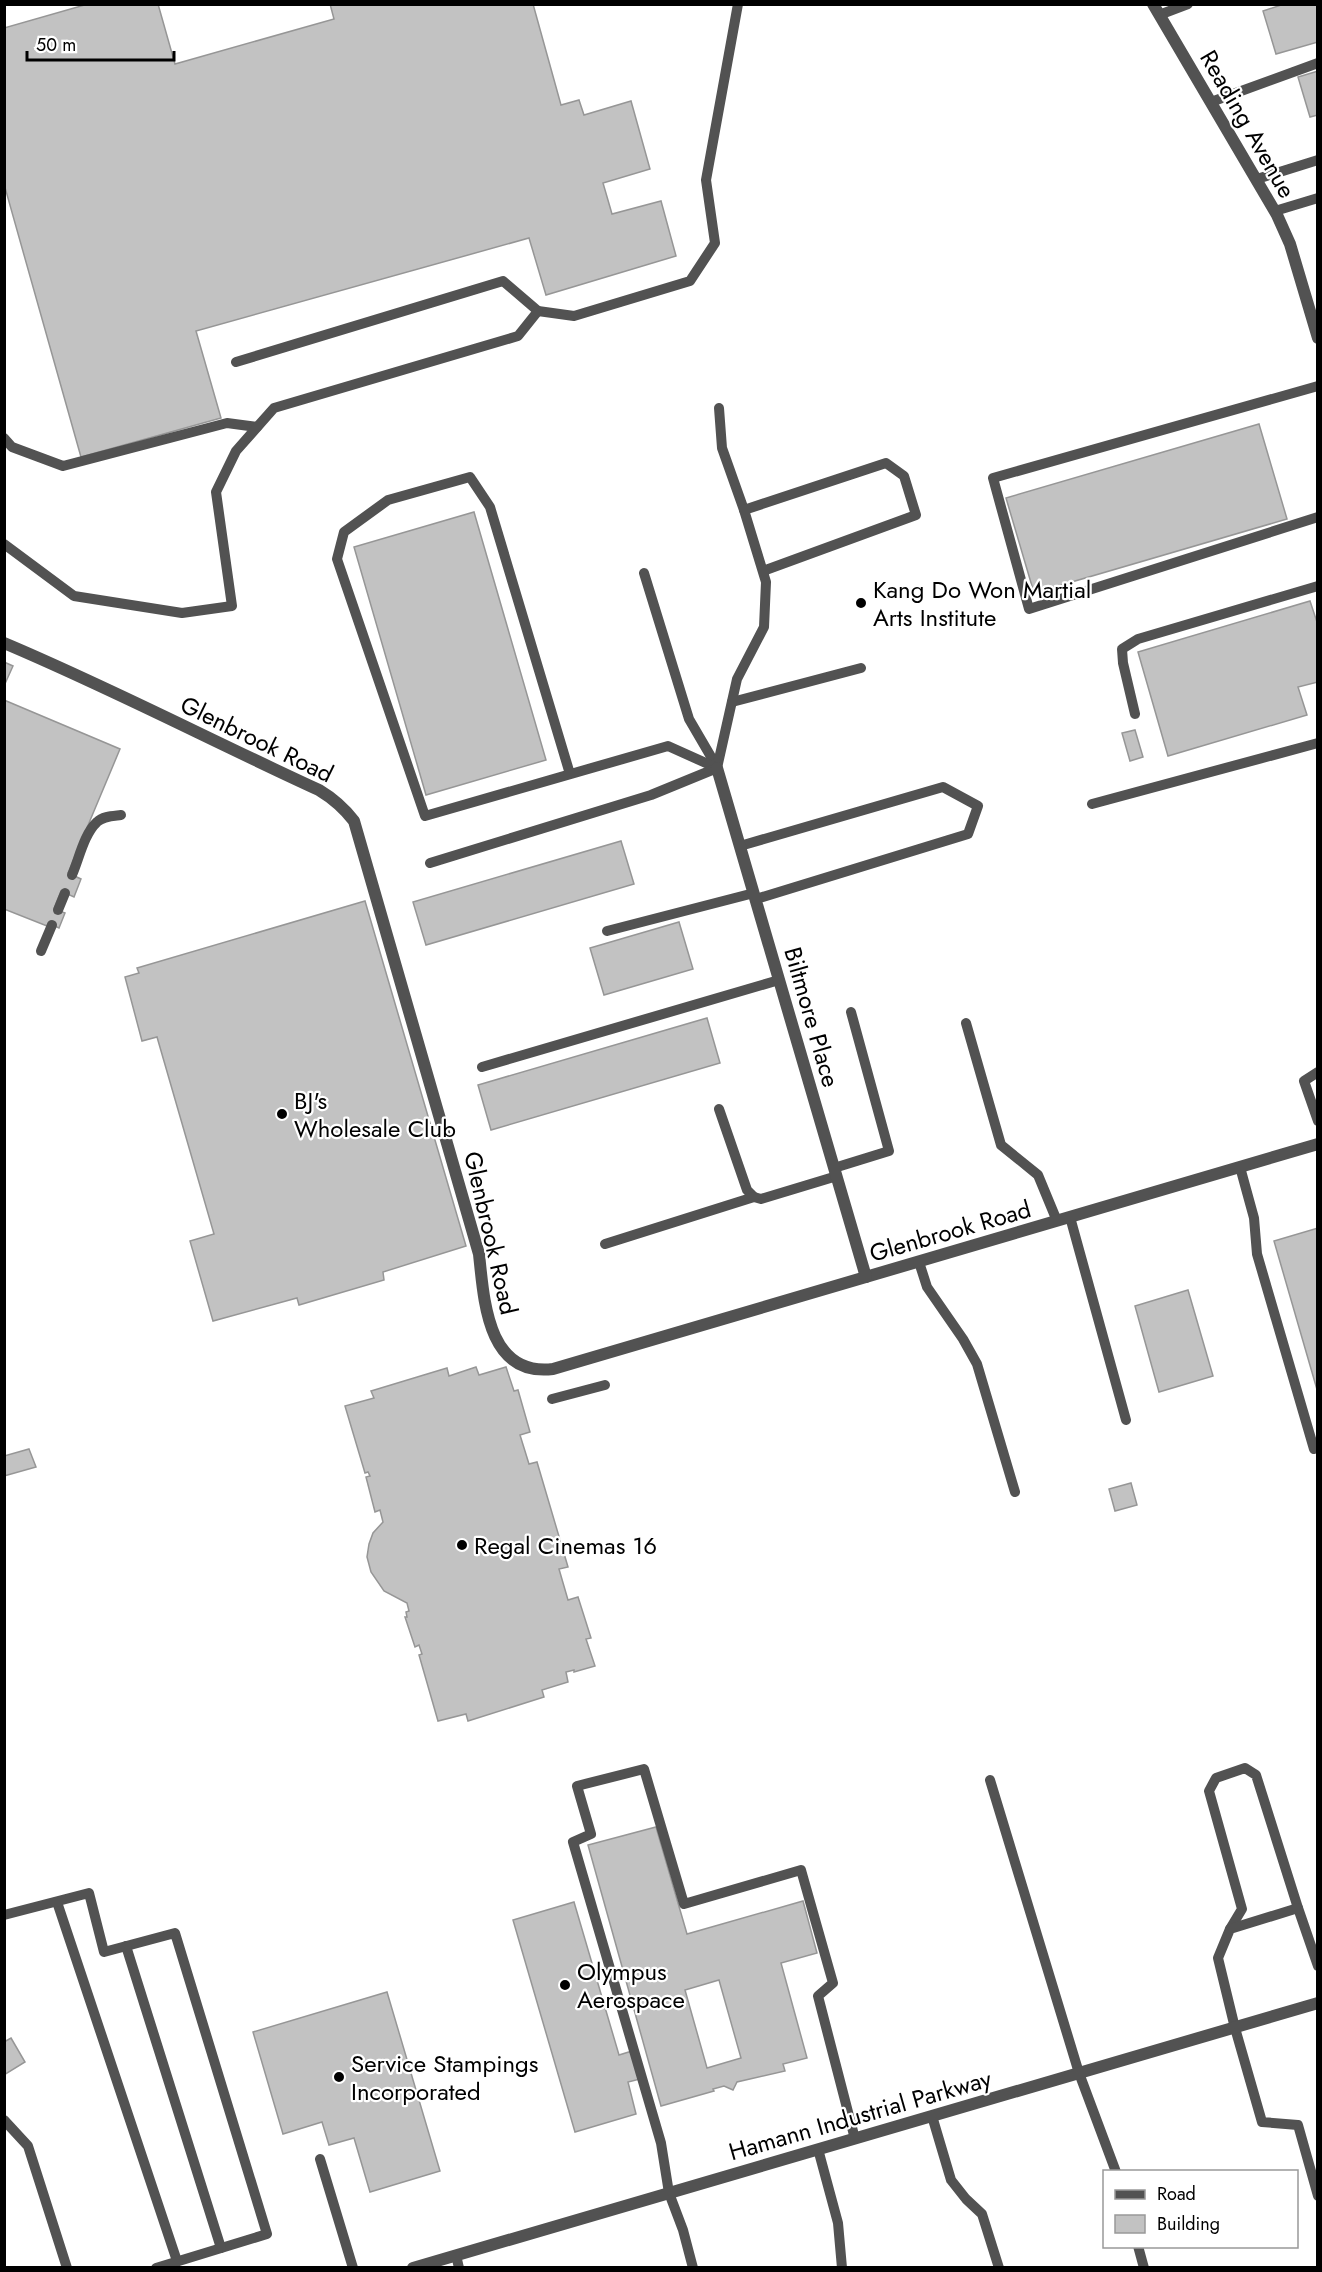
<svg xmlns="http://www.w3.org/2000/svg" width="1322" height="2272" font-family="Jost,sans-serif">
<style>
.building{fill:#c2c2c2;stroke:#969696;stroke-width:1.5;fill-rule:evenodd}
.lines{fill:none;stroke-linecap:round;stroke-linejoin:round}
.service{stroke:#525252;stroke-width:10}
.minor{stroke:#525252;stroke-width:12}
.poi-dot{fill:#000;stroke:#fff;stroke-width:2}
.labels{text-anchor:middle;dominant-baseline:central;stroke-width:4.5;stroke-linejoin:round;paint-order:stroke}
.street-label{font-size:24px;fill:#000;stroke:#fff}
.poi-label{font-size:24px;fill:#000;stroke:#fff;text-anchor:start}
</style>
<rect width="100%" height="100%" fill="#fff"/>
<g class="building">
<path d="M88 4H158L175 64 334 19 330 4H533L561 105 579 100 584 115 631 101 650 169 603 183 612 214 661 201 676 256 546 295 529 238 196 331 221 418 81 457 4 184V28Z"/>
<path d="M1284 4H1318V42L1276 54 1263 11Z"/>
<path d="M1318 71V115L1310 117 1298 77Z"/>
<path d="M1259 424 1287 519 1034 593 1006 498Z"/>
<path d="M474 512 546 760 426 795 354 547Z"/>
<path d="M1310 601 1318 625V682L1298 687 1307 715 1168 756 1138 652Z"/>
<path d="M4 662 13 666 4 686Z"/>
<path d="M4 700 120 749 68 873 81 879 74 897 61 891 54 909 65 913 59 928 48 923 47 926 4 909Z"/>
<path d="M1135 730 1143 757 1130 761 1122 733Z"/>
<path d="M621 841 634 884 426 945 413 902Z"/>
<path d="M365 901 466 1246 383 1272 384 1280 299 1305 297 1298 213 1321 190 1241 214 1234 157 1037 142 1041 125 977 139 973 137 968Z"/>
<path d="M679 922 693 969 604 995 590 948Z"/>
<path d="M707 1018 720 1063 491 1130 478 1085Z"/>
<path d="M1318 1228V1393L1274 1241Z"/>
<path d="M1188 1290 1213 1376 1159 1392 1135 1306Z"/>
<path d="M476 1367 479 1375 506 1367 514 1391 518 1390 530 1432 520 1435 529 1464 537 1462 568 1567 559 1569 568 1600 578 1597 591 1638 586 1639 595 1666 574 1672V1670L566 1672 568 1682 542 1690 544 1697 468 1721 466 1714 438 1721 419 1655 422 1654 419 1645 415 1647 405 1617H407L406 1612 409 1611 407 1603 384 1591 371 1572 367 1557 369 1544 373 1533 383 1522 380 1510 375 1512 366 1477 370 1476 368 1472 365 1473 345 1406 374 1398 371 1391 447 1368 449 1376Z"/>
<path d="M29 1449 36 1467 4 1476V1456Z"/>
<path d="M1131 1483 1137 1505 1115 1511 1109 1489Z"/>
<path d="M656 1827 687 1934 803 1901 817 1953 781 1963 807 2058 783 2064 785 2071 737 2082 733 2090 724 2086 713 2089 714 2091 661 2106 588 1845ZM719 1980 741 2058 707 2068 685 1990Z"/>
<path d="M574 1902 619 2055 632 2051 640 2079 628 2082 636 2114 575 2132 513 1920Z"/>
<path d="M387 1992 440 2171 370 2192 354 2138 329 2145 322 2122 283 2134 253 2032Z"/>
<path d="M11 2038 25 2062 4 2075V2042Z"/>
</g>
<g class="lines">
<g class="service">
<path d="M1159 15 1188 4"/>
<path d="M1211 102 1318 63"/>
<path d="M1257 179 1318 160"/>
<path d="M1275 211 1318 198"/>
<path d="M236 362 503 281 538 311 574 316 690 281 715 243 706 180 738 4"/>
<path d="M1318 386 993 478 1029 609 1318 517"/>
<path d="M719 408 722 448 744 510"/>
<path d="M4 438 12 447 63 466 227 423 257 427"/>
<path d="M4 544 74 596 182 613 232 606 216 492 236 451 274 408 518 336 538 311"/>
<path d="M644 573 689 719 717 767"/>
<path d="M732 702 861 668"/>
<path d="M1135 714 1123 663 1122 649 1138 639 1318 586"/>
<path d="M717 768 737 679 764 627 766 582 744 510 886 463 904 476 916 515 763 571"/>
<path d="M570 774 490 507 470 477 388 500 344 532 337 559 425 816 668 746 717 768"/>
<path d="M1092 804 1318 743"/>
<path d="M740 846 943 787 978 806 968 834 756 899"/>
<path d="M430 863 651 795 717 768"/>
<path d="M72 875C79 859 84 834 97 822 103 816 113 816 121 815"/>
<path d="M58 910 65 893"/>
<path d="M607 931 754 893"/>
<path d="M41 951 52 925"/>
<path d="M966 1023 1001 1145 1038 1175 1057 1221"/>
<path d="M482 1067 779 980"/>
<path d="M1318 1072 1304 1081 1318 1121"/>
<path d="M719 1109 747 1190 754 1197 761 1199 837 1176"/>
<path d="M1240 1167 1254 1218 1257 1254 1314 1449"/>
<path d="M834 1168 889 1151 851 1012"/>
<path d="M1070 1217 1126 1420"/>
<path d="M605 1244 754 1197"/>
<path d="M919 1262 927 1287 963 1339 977 1364 1015 1492"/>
<path d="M552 1399 605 1385"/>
<path d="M990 1780 1079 2073 1116 2172"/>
<path d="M57 1902 177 2261"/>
<path d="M4 1915 89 1893 104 1952 175 1933 267 2234 156 2268"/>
<path d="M1230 1929 1242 1909 1209 1791 1216 1778 1245 1768 1256 1775 1298 1908"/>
<path d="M126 1946 221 2248"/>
<path d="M1318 1966 1298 1908 1230 1929 1218 1958 1235 2028 1262 2122 1298 2125 1318 2196"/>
<path d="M932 2116 951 2180 966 2199 982 2214 999 2268"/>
<path d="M4 2120 28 2146 67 2268"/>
<path d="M818 2149 838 2223 842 2268"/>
<path d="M320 2159 353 2268"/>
<path d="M1138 2246 1144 2268"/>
<path d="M456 2255 459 2268"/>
<path d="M693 2268 683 2230 669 2193 661 2143 573 1842 591 1834 577 1786 644 1769 684 1904 801 1870 833 1983 818 1996 855 2139"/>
</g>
<g class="minor">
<path d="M1153 4 1277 215 1290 244 1318 338"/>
<path d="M4 643C111 688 214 742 319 790 334 799 344 808 354 821L479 1254C484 1300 487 1377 553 1369L1318 1144"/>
<path d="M717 768 866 1277"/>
<path d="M413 2268 1318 2003"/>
</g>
</g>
<g class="poi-dot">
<circle cx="861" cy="603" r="6"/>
<circle cx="282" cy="1114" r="6"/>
<circle cx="462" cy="1545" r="6"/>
<circle cx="565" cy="1985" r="6"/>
<circle cx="339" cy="2077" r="6"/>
</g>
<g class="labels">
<g class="street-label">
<text transform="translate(1248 124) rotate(60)">Reading Avenue</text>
<text transform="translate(257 739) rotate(26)">Glenbrook Road</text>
<text transform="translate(812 1017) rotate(74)">Biltmore Place</text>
<text transform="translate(950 1231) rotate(-16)">Glenbrook Road</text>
<text transform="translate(491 1233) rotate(77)">Glenbrook Road</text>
<text transform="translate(860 2115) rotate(-16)">Hamann Industrial Parkway</text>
</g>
<g class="poi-label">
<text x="873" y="589">Kang Do Won Martial<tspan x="873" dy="28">Arts Institute</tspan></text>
<text x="294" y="1100">BJ's<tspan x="294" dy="28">Wholesale Club</tspan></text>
<text x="474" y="1545">Regal Cinemas 16</text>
<text x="577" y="1971">Olympus<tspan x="577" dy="28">Aerospace</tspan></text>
<text x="351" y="2063">Service Stampings<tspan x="351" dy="28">Incorporated</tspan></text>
</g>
</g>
<rect width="1322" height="2272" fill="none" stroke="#000000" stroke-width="12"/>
<rect x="1103" y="2170" width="195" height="78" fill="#ffffff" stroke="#999999" stroke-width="1.5"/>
<rect x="1115" y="2190" width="30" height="9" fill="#525252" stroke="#999999" stroke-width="1.5"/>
<text x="1157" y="2200" font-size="18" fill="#000000">Road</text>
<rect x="1115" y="2215" width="30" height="18" fill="#c2c2c2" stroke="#999999" stroke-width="1.5"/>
<text x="1157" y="2230" font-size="18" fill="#000000">Building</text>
<path d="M27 51v9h147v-9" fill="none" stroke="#000000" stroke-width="3"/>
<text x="36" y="51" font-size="18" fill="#000000" stroke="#ffffff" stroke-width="4.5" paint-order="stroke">50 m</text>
</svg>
